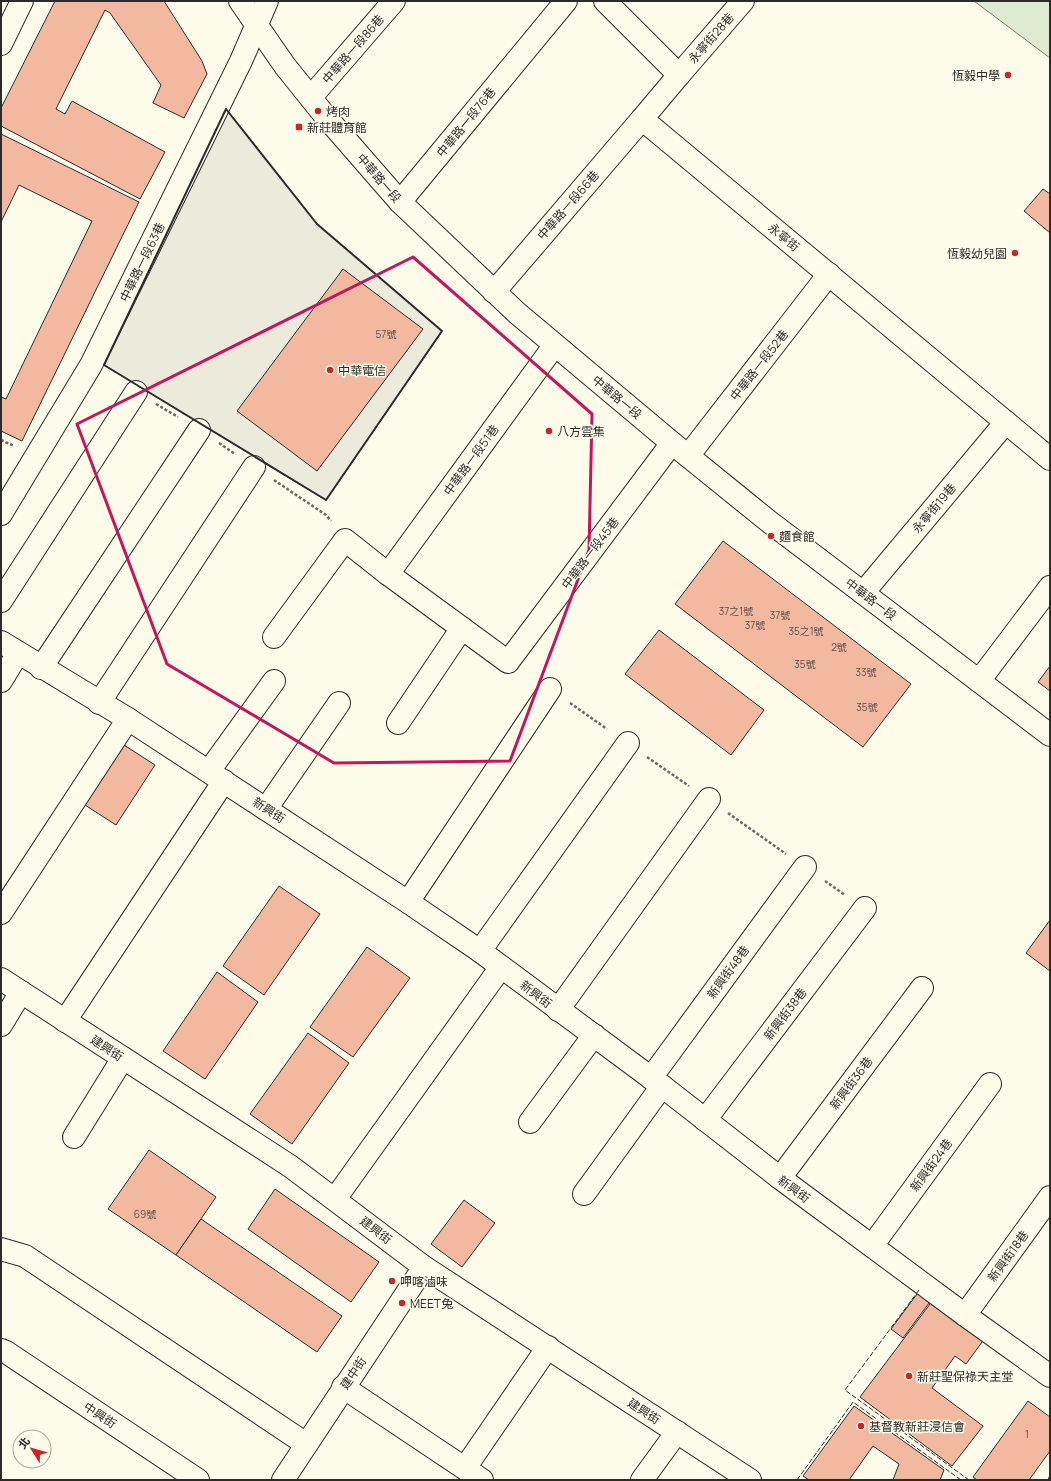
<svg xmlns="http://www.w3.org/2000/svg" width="1051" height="1481" font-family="Manrope,'Noto Sans TC',sans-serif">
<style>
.green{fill:#deebd1;stroke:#74746e}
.parking{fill:#eceadb;stroke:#74746e}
.building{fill:#f2b8a0;stroke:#2b2b2b}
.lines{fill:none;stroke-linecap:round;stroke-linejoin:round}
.minor-casing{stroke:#2b2b2b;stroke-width:24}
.path{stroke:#6a6964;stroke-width:2.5;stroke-dasharray:3 2;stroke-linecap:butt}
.minor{stroke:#fdfbea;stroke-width:22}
.fence{stroke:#2b2b2b;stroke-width:1;stroke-dasharray:5 2;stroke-linecap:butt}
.wall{stroke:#2b2b2b;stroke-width:2}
.marked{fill:none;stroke:#c2185b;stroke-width:3;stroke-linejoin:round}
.poi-dot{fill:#c62828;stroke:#fdfbea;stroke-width:1.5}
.labels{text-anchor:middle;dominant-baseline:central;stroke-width:3;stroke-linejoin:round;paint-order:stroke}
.number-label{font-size:10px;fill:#5d4e48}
.street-label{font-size:12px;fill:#2b2b2b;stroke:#fdfbea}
.poi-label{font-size:12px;fill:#2b2b2b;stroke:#fdfbea;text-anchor:start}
</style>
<rect width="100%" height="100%" fill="#fdfbea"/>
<path class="green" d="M974 1H1050V58Z"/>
<path class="parking" d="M226 109 317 224 442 331 326 500 104 365Z"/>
<g class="building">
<path d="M55 1H164L202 61 207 74 184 118 153 103 161 85 110 13 105 10 56 109 65 114 72 101 165 152 140 199 1 126V108Z"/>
<path d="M1 134 139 202 22 441 1 431V397L6 399 92 221 19 185 1 222Z"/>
<path d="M1043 189 1050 194V233L1024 211Z"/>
<path d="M343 269 423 329 317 471 237 411Z"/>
<path d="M723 541 911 684 863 747 675 604Z"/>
<path d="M659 630 764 710 731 755 625 674Z"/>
<path d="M1050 666V691L1038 682Z"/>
<path d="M124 745 155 765 116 825 85 805Z"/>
<path d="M279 886 320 914 264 995 223 966Z"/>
<path d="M1050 920V971L1026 953Z"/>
<path d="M367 947 410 978 353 1057 310 1027Z"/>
<path d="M217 972 258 1002 205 1079 163 1051Z"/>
<path d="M308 1033 349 1063 292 1144 250 1114Z"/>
<path d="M149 1150 216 1197 176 1255 108 1209Z"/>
<path d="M275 1189 379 1262 351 1302 248 1229Z"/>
<path d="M464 1200 495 1223 462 1267 431 1244Z"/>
<path d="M201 1219 342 1316 317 1352 176 1255Z"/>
<path d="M920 1290 932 1299 903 1338 891 1329Z"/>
<path d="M933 1300 985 1338 966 1364 955 1356 932 1388 983 1426 952 1466 860 1397Z"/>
<path d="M1028 1401 1050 1417V1451L1029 1480H977L973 1477Z"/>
<path d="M854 1406 944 1470 940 1480H893L899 1464 873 1446 849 1480H809L803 1476Z"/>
</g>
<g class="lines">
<g class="minor-casing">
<g id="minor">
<path d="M240 1 285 66 326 117 400 202 517 313 672 443 767 520 1050 735"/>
<path d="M605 1 679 75 642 119 1050 459"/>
<path d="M1 44 22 1"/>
<path d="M679 75 743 1"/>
<path d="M311 97 394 1"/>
<path d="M400 202 566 1"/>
<path d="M494 292 642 119"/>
<path d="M688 456 829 274"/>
<path d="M1 514 91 365 241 61 267 1"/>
<path d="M388 574 554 346"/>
<path d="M863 593 1006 422"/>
<path d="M1 601 136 392"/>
<path d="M274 637 345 540 388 574 508 662 672 443"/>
<path d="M1 642 128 719 408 902 480 951 662 1086 780 1178 965 1315 1050 1376"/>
<path d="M41 668 199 430"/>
<path d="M1 681 18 653"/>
<path d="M979 681 1050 587"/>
<path d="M99 703 254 467"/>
<path d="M398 723 462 628"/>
<path d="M209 771 274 681"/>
<path d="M266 809 339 703"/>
<path d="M408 902 550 689"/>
<path d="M1 913 128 719"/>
<path d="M480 951 628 743"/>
<path d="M1 979 290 1166 424 1267 750 1480"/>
<path d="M558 1010 709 799"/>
<path d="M65 1021 224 781"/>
<path d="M1 1025 21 992"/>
<path d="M651 1078 805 867"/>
<path d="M705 1120 865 908"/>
<path d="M530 1122 594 1035"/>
<path d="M74 1137 123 1058"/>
<path d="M780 1178 922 988"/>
<path d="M584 1194 662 1086"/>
<path d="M335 1199 501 967"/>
<path d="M872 1246 990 1084"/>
<path d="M1 1249 25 1256 306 1444"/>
<path d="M965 1315 1050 1197"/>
<path d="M1 1350 6 1352 198 1480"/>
<path d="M343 1387 482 1480"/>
<path d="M465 1468 548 1347"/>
<path d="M283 1480 424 1267"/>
<path d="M642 1480 677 1432"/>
</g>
</g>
<g class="path">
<path d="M156 404 178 417"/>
<path d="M1 440 14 446"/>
<path d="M219 443 235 454"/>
<path d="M274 480 326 515 331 521"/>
<path d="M570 703 607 729"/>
<path d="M647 757 689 786"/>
<path d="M728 813 786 854"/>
<path d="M825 881 845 895"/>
</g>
<use href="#minor" class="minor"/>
<g class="fence">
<path d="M919 1290 845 1390 969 1480"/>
<path d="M797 1480 853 1402 961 1480"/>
<path d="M1048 1480 1050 1475"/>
</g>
<path class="wall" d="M226 109 317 224 442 331 326 500 104 365Z"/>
</g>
<path class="marked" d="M413 257 592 414 589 550 510 761 334 763 167 664 77 424Z"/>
<g class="poi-dot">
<circle cx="1008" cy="75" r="4"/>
<circle cx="318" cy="111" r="4"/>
<rect x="295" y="123" width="8" height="8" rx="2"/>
<circle cx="1015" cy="253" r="4"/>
<circle cx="330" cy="370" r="4"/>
<circle cx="549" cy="431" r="4"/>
<circle cx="771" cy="536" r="4"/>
<circle cx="392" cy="1281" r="4"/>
<circle cx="402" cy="1303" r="4"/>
<circle cx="909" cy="1376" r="4"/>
<circle cx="861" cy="1426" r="4"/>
</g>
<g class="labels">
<g class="number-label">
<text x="386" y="334">57號</text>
<text x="736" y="611">37之1號</text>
<text x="780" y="615">37號</text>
<text x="755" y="625">37號</text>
<text x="806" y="631">35之1號</text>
<text x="839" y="647">2號</text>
<text x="805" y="664">35號</text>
<text x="866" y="672">33號</text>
<text x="867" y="707">35號</text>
<text x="145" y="1214">69號</text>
<text x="1027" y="1434">1</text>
</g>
<g class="street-label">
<text transform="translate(711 38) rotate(-49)">永寧街28巷</text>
<text transform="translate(353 49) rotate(-49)">中華路一段86巷</text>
<text transform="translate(466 122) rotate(-51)">中華路一段76巷</text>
<text transform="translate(379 178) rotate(49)">中華路一段</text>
<text transform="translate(568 205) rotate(-49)">中華路一段66巷</text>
<text transform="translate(784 237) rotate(40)">永寧街</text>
<text transform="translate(142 262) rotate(-64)">中華路一段63巷</text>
<text transform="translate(759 365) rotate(-52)">中華路一段52巷</text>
<text transform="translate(617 397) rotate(40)">中華路一段</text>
<text transform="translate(471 460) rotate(-54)">中華路一段51巷</text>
<text transform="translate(934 508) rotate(-50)">永寧街19巷</text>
<text transform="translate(590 553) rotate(-53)">中華路一段45巷</text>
<text transform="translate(871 599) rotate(37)">中華路一段</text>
<text transform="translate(269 810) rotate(33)">新興街</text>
<text transform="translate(728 972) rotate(-54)">新興街48巷</text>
<text transform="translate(536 994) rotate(37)">新興街</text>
<text transform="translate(785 1014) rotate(-53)">新興街38巷</text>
<text transform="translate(107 1048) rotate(33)">建興街</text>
<text transform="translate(851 1083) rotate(-53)">新興街36巷</text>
<text transform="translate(931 1165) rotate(-54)">新興街24巷</text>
<text transform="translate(794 1189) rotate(36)">新興街</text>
<text transform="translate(376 1230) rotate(37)">建興街</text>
<text transform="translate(1008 1256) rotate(-54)">新興街18巷</text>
<text transform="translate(353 1373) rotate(-56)">建中街</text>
<text transform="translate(644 1411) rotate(33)">建興街</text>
<text transform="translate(100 1415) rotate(34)">中興街</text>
</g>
<g class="poi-label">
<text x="1000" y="75" text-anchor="end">恆毅中學</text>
<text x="326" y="111">烤肉</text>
<text x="307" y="127">新莊體育館</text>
<text x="1007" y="253" text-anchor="end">恆毅幼兒園</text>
<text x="338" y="370">中華電信</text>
<text x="557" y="431">八方雲集</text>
<text x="779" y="536">麵食館</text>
<text x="400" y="1281">呷喀滷味</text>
<text x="410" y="1303">MEET兔</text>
<text x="917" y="1376">新莊聖保祿天主堂</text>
<text x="869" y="1426">基督教新莊浸信會</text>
</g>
</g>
<rect width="1051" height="1481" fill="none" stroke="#2b2b2b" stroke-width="4"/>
<g transform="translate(32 1449) rotate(307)"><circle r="19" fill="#fdfbea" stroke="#a9a89e"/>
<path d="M0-3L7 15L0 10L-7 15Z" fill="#c62828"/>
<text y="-6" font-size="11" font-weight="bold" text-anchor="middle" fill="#2b2b2b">北</text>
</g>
</svg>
